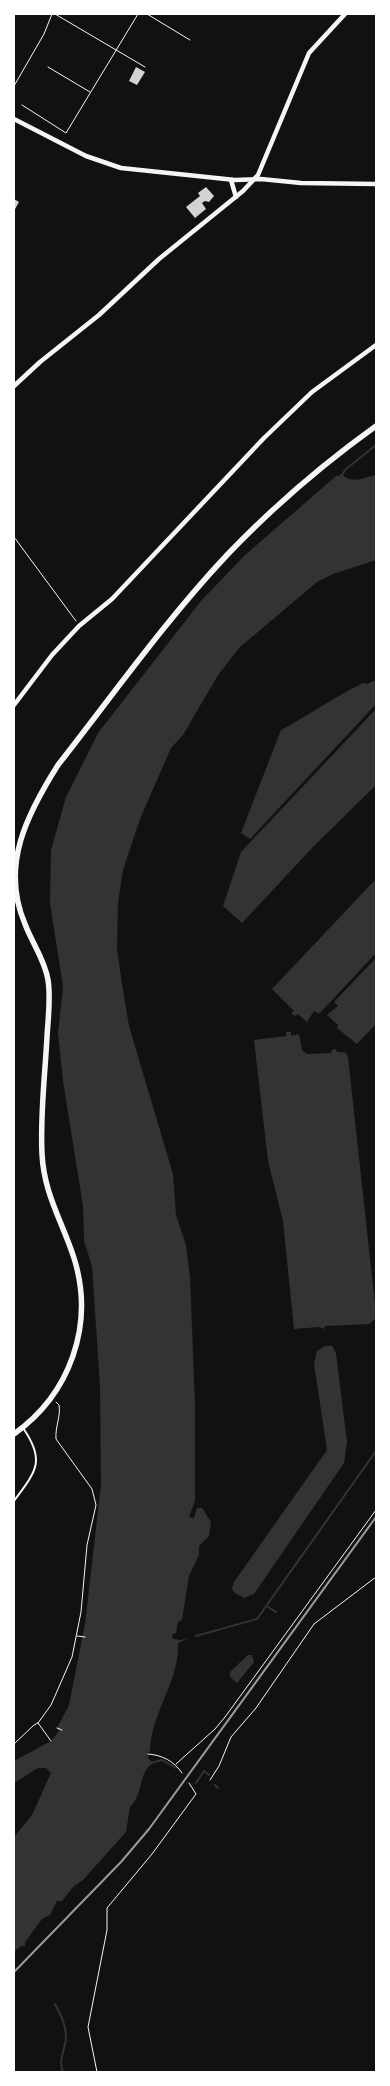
<svg xmlns="http://www.w3.org/2000/svg" width="390" height="2086" font-family="'Nunito Sans',sans-serif">
<style>
.water{fill:#333}
.lines{fill:none;stroke-linecap:round;stroke-linejoin:round}
.stream{stroke:#333;stroke-width:2}
.building{fill:#d3d3d3}
.path{stroke:#f5f5f5;stroke-width:1}
.service{stroke:#f5f5f5;stroke-width:2}
.minor{stroke:#f5f5f5;stroke-width:4.5}
.secondary{stroke:#f5f5f5;stroke-width:5.5}
.rail{stroke:#9a9a9a;stroke-width:2}
</style>
<rect width="100%" height="100%" fill="#111"/>
<g class="water">
<path d="M342 475C355 484 362 478 376 475V560L333 574 317 582 240 647 218 675 183 735 171 748 140 819 123 870 118 903 117 949 122 984 129 1026 173 1174 176 1215 186 1245 190 1277 195 1403V1501L189 1517 194 1518 197 1508H202L211 1522 209 1536 199 1546V1555L189 1576 182 1620 178 1622 176 1633 172 1635 173 1639 180 1640 189 1638 178 1643C180 1681 150 1714 150 1752L148 1751V1758L153 1763C137 1774 144 1794 130 1807L126 1832 83 1880 74 1886 62 1901H57L50 1915 42 1919 25 1942V1946H21L14 1952V1837L32 1815 51 1773 46 1768H38L14 1783V1761L51 1741 59 1731 57 1728 69 1705 85 1624 101 1485 100 1386 92 1266 84 1241 83 1206 63 1081 58 1033 63 987 50 903 51 850 66 797 98 733 201 601 244 556 336 476Z"/>
<path d="M376 680V704L250 839 241 833 281 730C309 715 334 697 363 683L367 684Z"/>
<path d="M376 709V785L312 848 242 923 223 906 241 852Z"/>
<path d="M376 879V953L319 1014 314 1011 307 1022 298 1014 295 1016 291 1013 294 1011 272 989Z"/>
<path d="M376 958V1024L357 1044 337 1028 338 1025 327 1015 338 1006 334 1002Z"/>
<path d="M286 1032H291V1036L299 1034 302 1050 307 1054 331 1053 332 1050 336 1049 337 1052H345L348 1057 376 1313V1318L369 1324 325 1326 324 1329 319 1327 294 1329 283 1221 268 1161 254 1040 286 1036Z"/>
<path d="M325 1346H332L336 1353 347 1442 344 1463 254 1594 244 1598 235 1593 232 1589 234 1582 327 1450 314 1364 317 1351Z"/>
<path d="M248 1655H252L254 1662 237 1683 230 1677V1672Z"/>
</g>
<g class="lines">
<g class="stream">
<path d="M341 476 346 469 376 445"/>
<path d="M268 1607 276 1612"/>
<path d="M196 1636 257 1619 376 1451"/>
<path d="M151 1763 162 1760 176 1768"/>
<path d="M196 1783 204 1771 209 1775"/>
<path d="M215 1785 218 1788"/>
<path d="M55 2004C61 2015 66 2025 66 2038 65 2050 58 2060 63 2072"/>
</g>
</g>
<g class="building">
<path d="M136 67 145 72 137 85 129 81Z"/>
<path d="M206 187 214 196 209 202 205 201 202 203 206 209 195 218 186 207 200 196 198 193Z"/>
<path d="M14 199 19 202 14 211Z"/>
</g>
<g class="lines">
<g class="path">
<path d="M55 14 145 67"/>
<path d="M147 14 190 40"/>
<path d="M48 67 90 92"/>
<path d="M14 86 44 34 52 14"/>
<path d="M22 105 66 133 138 14"/>
<path d="M14 537 76 621"/>
<path d="M77 1636 85 1637"/>
<path d="M38 1723 51 1741"/>
<path d="M57 1728 62 1730"/>
<path d="M14 1744 34 1725 38 1723 51 1705 72 1657 81 1612 87 1545 96 1505 92 1489 56 1439C55 1427 61 1416 59 1405L56 1402"/>
<path d="M148 1754C162 1755 174 1761 182 1773"/>
<path d="M176 1764 215 1729 225 1717 376 1510"/>
<path d="M210 1780 219 1766 231 1737 256 1708 314 1624 376 1577"/>
<path d="M97 2072 88 2027 107 1930V1908L152 1854 196 1794 189 1783"/>
</g>
<path class="service" d="M14 1501C36 1471 46 1461 23 1428"/>
<g class="minor">
<path d="M14 119 86 156 121 168 235 180 261 179 301 183 376 184"/>
<path d="M231 180 236 197"/>
<path d="M14 386 40 362 99 315 159 259 243 191 258 175 309 53 345 14"/>
<path d="M14 705 52 655 79 626 112 599 264 438 312 392 376 345"/>
</g>
<path class="secondary" d="M14 1434C70 1394 95 1325 74 1258 62 1221 44 1194 42 1154 40 1115 45 1075 47 1037 48 1018 51 998 48 980 45 960 32 943 25 924 0 866 27 814 58 765 113 695 165 621 227 555 272 508 323 464 376 426"/>
<path class="rail" d="M14 1972 121 1862 149 1829 376 1517"/>
</g>
<rect width="390" height="2086" fill="none" stroke="#ffffff" stroke-width="30"/>
</svg>
